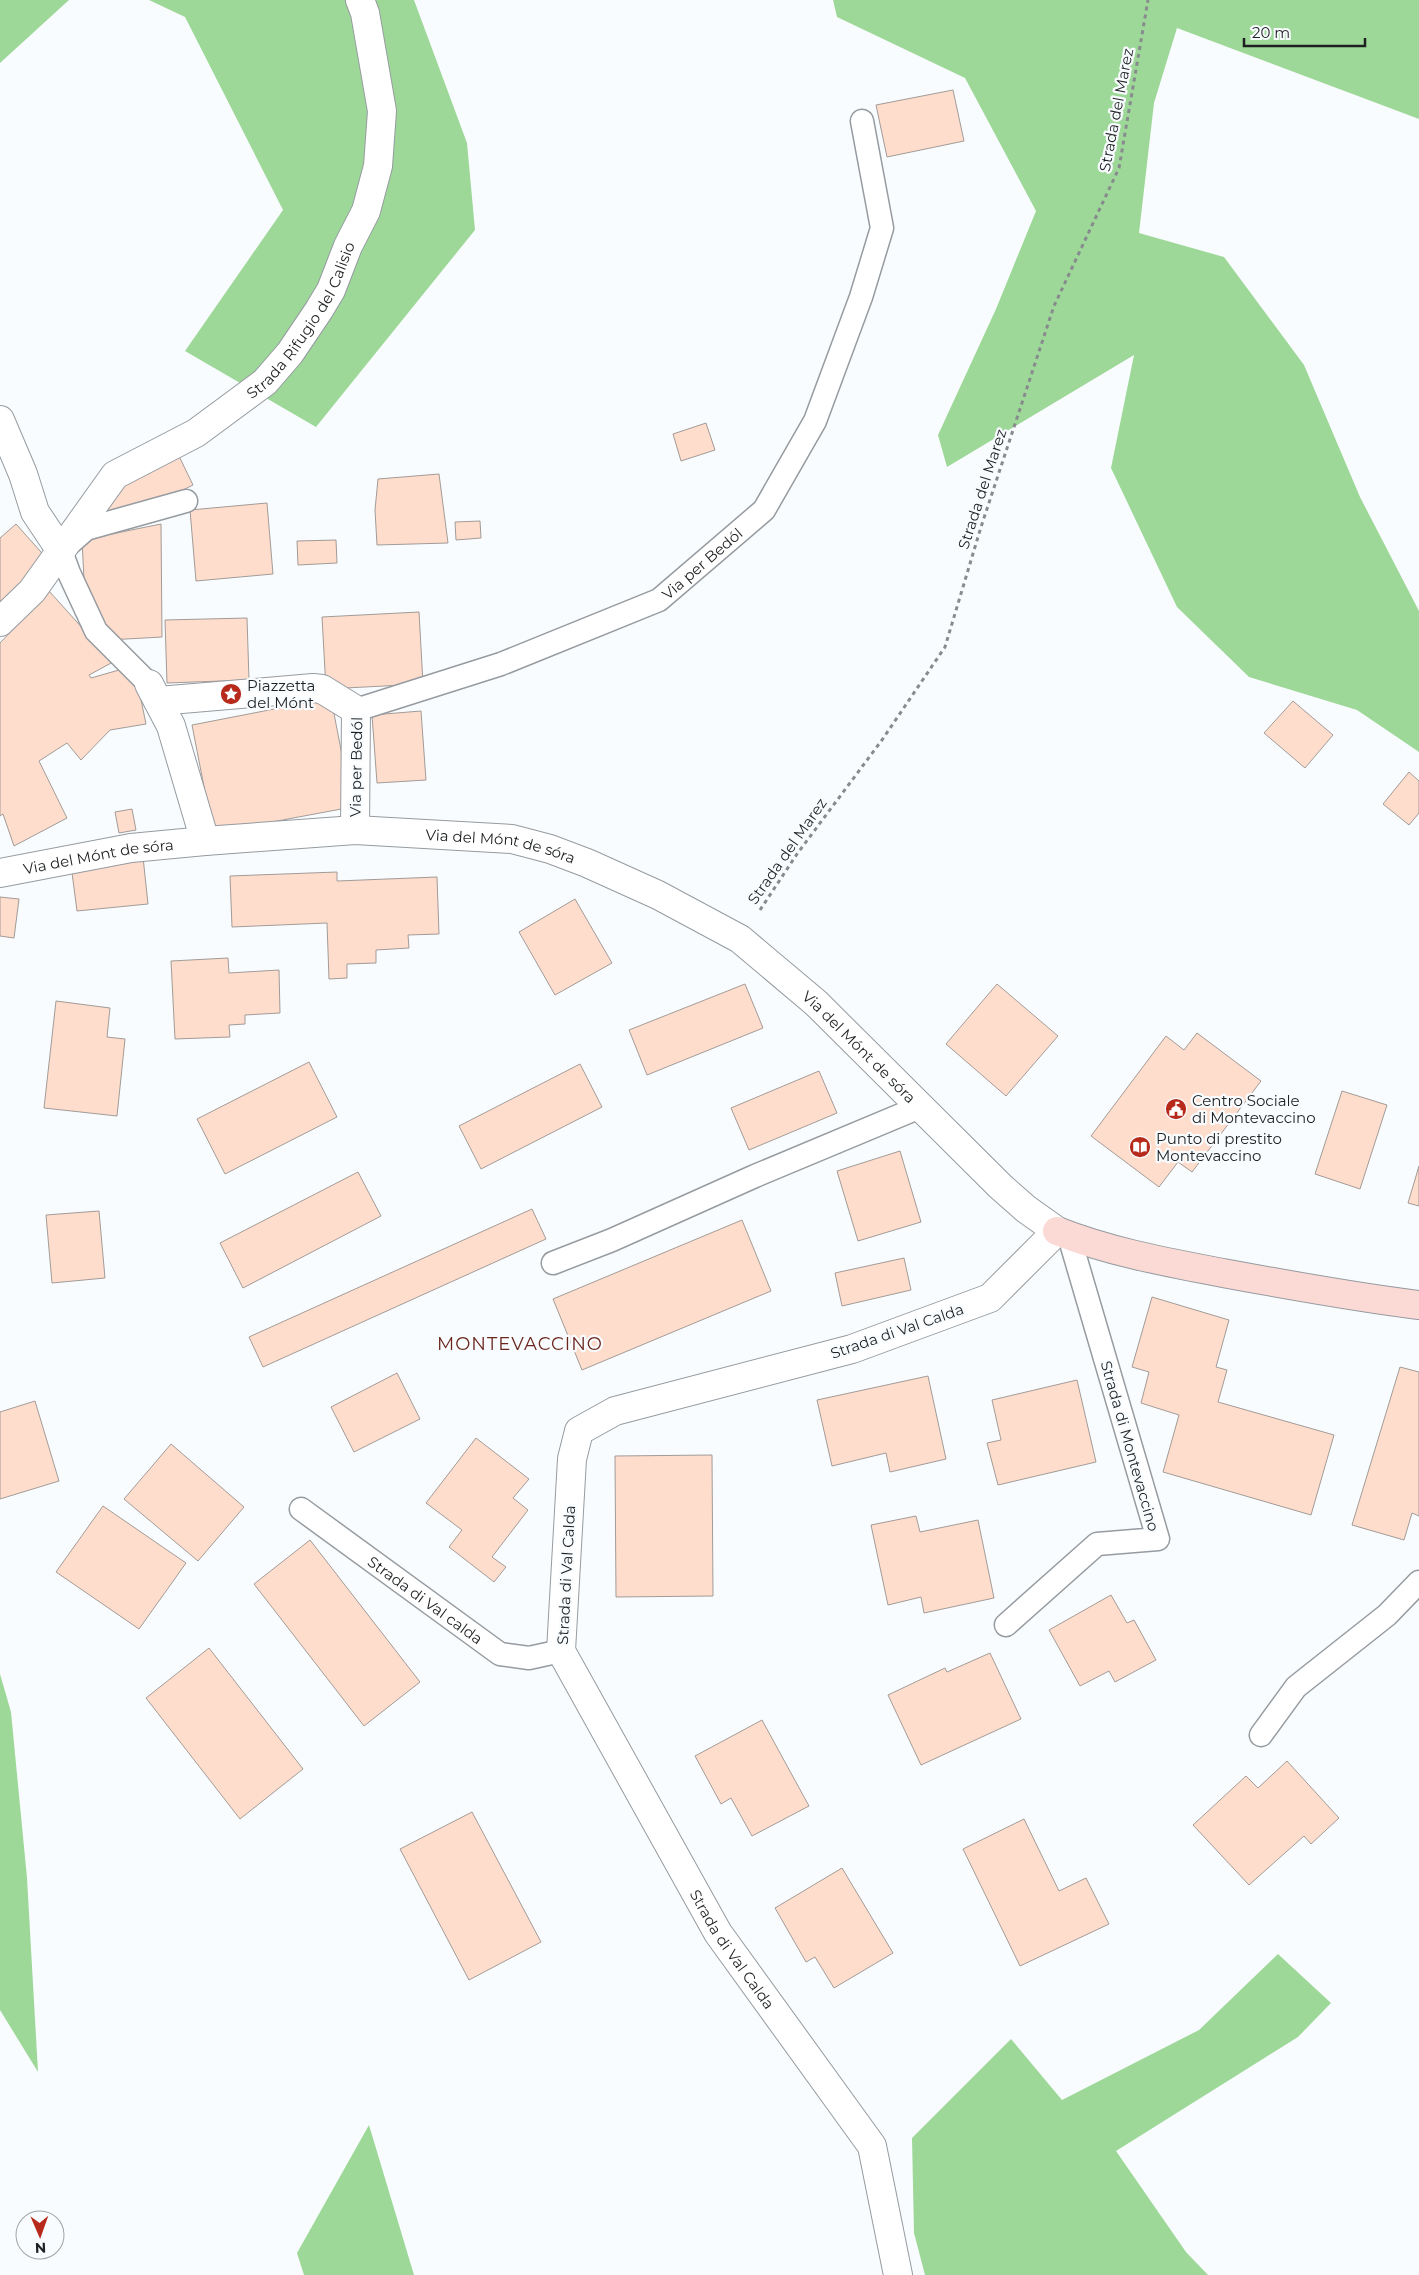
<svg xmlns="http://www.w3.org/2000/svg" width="1419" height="2275" font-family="Montserrat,sans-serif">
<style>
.forest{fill:#9ed899}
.building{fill:#feddcd;stroke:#a29b97}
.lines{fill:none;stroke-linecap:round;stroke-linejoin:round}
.lane-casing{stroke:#959ba0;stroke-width:25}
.street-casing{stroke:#959ba0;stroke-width:30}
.secondary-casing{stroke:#959ba0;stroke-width:30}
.path{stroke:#888b8d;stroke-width:3;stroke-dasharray:4 4;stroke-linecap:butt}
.lane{stroke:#fff;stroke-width:22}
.street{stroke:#fff;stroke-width:28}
.secondary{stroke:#fbd9d5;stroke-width:28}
.labels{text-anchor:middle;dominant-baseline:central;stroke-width:4.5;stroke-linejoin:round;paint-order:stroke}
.street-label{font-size:15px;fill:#1e2022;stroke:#f9fcfe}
.poi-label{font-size:15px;fill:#1e2022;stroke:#f9fcfe;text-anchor:start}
.quarter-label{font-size:18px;letter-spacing:1px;fill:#6a261d;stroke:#f9fcfe}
</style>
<rect width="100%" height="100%" fill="#f9fcfe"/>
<g class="forest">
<path d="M0 0H69L0 63Z"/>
<path d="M149 0H414L467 143 475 230 316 427 185 351 283 210 185 17Z"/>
<path d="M833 0H1419V119L1177 28 1154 103 1139 233 1224 257 1304 365 1360 497 1419 611V752L1357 710 1249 677 1177 607 1111 468 1134 355 947 467 938 435 996 309 1036 211 965 78 837 17Z"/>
<path d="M0 1674 11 1712 27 1878 38 2072 0 2010Z"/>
<path d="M1278 1954 1331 2003 1298 2037 1116 2151 1186 2252 1208 2275H925L914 2233 912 2138 1011 2039 1062 2100 1199 2030Z"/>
<path d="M369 2125 414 2275H304L297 2253Z"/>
</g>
<g class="building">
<path d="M953 90 964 141 887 157 876 105Z"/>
<path d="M706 423 715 450 681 461 673 434Z"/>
<path d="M177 452 193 485 131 516H109L102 502 119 494 113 483Z"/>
<path d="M439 474 448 543 377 545 375 510 378 479Z"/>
<path d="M267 503 273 574 196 581 190 510Z"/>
<path d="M480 521 481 538 456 540 455 522Z"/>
<path d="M16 524 49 561 0 615V538Z"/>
<path d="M161 524 162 637 108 640 85 599 82 540Z"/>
<path d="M336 540 337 563 298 565 297 541Z"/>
<path d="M49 591 113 662 89 675 91 678 119 670 137 680 146 724 110 730 81 760 67 743 39 761 67 818 14 846 3 814 0 816V643Z"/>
<path d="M419 612 423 684 326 689 322 617Z"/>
<path d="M247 618 249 680 167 683 165 620Z"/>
<path d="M331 698 352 807 213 833 192 725Z"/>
<path d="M1293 701 1333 735 1305 768 1264 733Z"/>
<path d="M421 711 426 780 377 783 372 715Z"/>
<path d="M1409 772 1419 781V813L1409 825 1383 804Z"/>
<path d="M132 809 136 830 119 833 115 812Z"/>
<path d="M143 857 148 904 77 911 71 865Z"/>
<path d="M337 872V881L437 877 439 934 408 935 409 948 376 950V963L347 964V978L329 979 327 923 232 927 230 876Z"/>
<path d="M0 897 19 899 14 938 0 936Z"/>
<path d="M575 899 612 963 555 995 519 932Z"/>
<path d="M228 958 229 973 279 970 280 1013 245 1015V1024L229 1025 230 1037 175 1039 171 961Z"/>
<path d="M745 984 763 1028 647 1075 629 1030Z"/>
<path d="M997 984 1058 1036 1006 1096 946 1044Z"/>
<path d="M56 1001 110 1008 107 1037 125 1039 117 1116 44 1108Z"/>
<path d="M1197 1033 1261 1081 1192 1172 1178 1162 1159 1187 1091 1136 1166 1036 1184 1050Z"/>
<path d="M309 1062 337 1117 225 1174 197 1119Z"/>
<path d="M580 1064 602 1107 481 1169 459 1126Z"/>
<path d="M819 1071 837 1113 749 1150 731 1108Z"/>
<path d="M1342 1091 1387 1105 1360 1189 1315 1174Z"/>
<path d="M900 1151 921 1222 858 1241 837 1171Z"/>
<path d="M1419 1166V1206L1408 1203Z"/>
<path d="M358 1172 381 1216 243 1288 220 1243Z"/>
<path d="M532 1209 546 1239 263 1367 249 1337Z"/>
<path d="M99 1211 105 1278 52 1283 46 1215Z"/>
<path d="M742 1220 771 1291 582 1370 553 1299Z"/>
<path d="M904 1258 911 1290 842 1306 835 1273Z"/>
<path d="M1152 1297 1229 1320 1216 1367 1227 1370 1218 1402 1334 1435 1311 1515 1163 1472 1179 1415 1141 1403 1149 1372 1132 1367Z"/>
<path d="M1400 1367 1419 1372V1516L1412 1513 1404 1540 1352 1525Z"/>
<path d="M397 1373 420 1419 354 1452 331 1407Z"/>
<path d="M928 1376 946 1459 890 1472 886 1453 832 1466 817 1400Z"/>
<path d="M1077 1380 1096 1462 998 1485 987 1443 1001 1440 992 1400Z"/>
<path d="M35 1401 59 1481 0 1499V1412Z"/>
<path d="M476 1438 529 1479 513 1498 528 1510 492 1557 506 1567 494 1582 449 1547 462 1530 426 1503Z"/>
<path d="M171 1444 244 1507 198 1561 124 1499Z"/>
<path d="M712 1455 713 1596 616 1597 615 1456Z"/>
<path d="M103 1506 186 1563 139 1629 56 1572Z"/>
<path d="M916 1516 920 1532 978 1520 994 1598 924 1613 921 1597 888 1605 871 1525Z"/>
<path d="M310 1540 420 1682 364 1726 254 1584Z"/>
<path d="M1111 1595 1127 1623 1134 1620 1156 1660 1115 1682 1109 1671 1080 1686 1049 1630Z"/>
<path d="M209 1648 303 1769 240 1819 146 1698Z"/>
<path d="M990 1653 1021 1719 921 1765 888 1695 945 1668 947 1672Z"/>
<path d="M762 1720 809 1806 752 1836 731 1798 721 1804 695 1756Z"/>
<path d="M1287 1761 1339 1818 1311 1844 1304 1836 1249 1885 1193 1825 1246 1776 1258 1788Z"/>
<path d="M472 1812 541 1942 469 1980 400 1849Z"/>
<path d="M1024 1819 1059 1891 1086 1878 1109 1924 1020 1966 963 1849Z"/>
<path d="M842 1868 893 1953 834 1988 815 1957 806 1962 775 1908Z"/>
</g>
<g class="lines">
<g class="lane-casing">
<g id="lane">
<path d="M149 684 96 631 69 573 61 551 86 529 186 501"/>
<path id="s1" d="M356 710 501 664 659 600 764 510 815 421 861 297 882 228 862 121"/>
<path d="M553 1263 612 1240 755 1176 920 1107"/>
<path id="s2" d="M301 1509 500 1654 529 1658 561 1651"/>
<path d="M1006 1625 1097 1544 1158 1539 1069 1236"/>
<path d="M1261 1735 1296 1687 1387 1615 1419 1582"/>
</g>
</g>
<g class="street-casing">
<g id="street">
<path d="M0 420 23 474 35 512 61 551"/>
<path id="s3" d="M0 622 32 591 115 475 196 433 265 382 290 353 319 310 331 290 348 246 366 211 378 166 382 111 365 13 360 0"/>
<path d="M149 684 171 726 205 841"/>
<path d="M158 701 313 688 322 689 356 710 355 830"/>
<path id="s4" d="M0 873 131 848 205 841 355 830 512 839 550 849 587 863 658 895 740 939 816 1003 1000 1186 1026 1209 1057 1231 990 1298 852 1349 615 1411 579 1431 572 1459 561 1651 718 1933 872 2146 898 2275"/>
</g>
</g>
<g class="secondary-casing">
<path id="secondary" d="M1057 1231C1110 1252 1166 1262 1223 1273 1288 1285 1353 1297 1419 1305"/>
</g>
<path class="path" d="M760 910 797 854 882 740 945 647 981 527 1054 306 1119 168 1148 0"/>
<use href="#lane" class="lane"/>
<use href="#street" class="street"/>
<use href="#secondary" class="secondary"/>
</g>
<defs>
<g id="sight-disc" transform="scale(1.125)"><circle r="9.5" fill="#b72a1b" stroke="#f9fcfe"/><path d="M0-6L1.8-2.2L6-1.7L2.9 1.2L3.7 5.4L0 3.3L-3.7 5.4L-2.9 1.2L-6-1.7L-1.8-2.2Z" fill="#fff"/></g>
<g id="civic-disc" transform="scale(1.125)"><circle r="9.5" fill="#b72a1b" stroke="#f9fcfe"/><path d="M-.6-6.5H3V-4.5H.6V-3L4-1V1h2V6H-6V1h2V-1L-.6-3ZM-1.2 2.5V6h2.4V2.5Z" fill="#fff"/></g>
<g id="library-disc" transform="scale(1.125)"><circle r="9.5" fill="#b72a1b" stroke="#f9fcfe"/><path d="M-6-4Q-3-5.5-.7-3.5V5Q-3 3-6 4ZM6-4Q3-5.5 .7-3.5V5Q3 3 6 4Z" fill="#fff"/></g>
</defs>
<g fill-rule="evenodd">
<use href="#sight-disc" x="231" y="694"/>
<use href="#civic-disc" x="1176" y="1109"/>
<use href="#library-disc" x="1140" y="1147"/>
</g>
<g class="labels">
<g class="street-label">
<text transform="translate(1116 110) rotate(-79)">Strada del Marez</text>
<text stroke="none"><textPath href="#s3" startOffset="436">Strada Rifugio del Calisio</textPath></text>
<text transform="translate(982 489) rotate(-72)">Strada del Marez</text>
<text stroke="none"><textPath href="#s1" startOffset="379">Via per Bedól</textPath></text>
<text transform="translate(356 767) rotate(-89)">Via per Bedól</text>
<text stroke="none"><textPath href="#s4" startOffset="505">Via del Mónt de sóra</textPath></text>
<text transform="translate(787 851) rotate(-55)">Strada del Marez</text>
<text stroke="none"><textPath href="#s4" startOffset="100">Via del Mónt de sóra</textPath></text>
<text stroke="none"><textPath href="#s4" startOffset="926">Via del Mónt de sóra</textPath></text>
<text transform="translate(897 1331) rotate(-19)">Strada di Val Calda</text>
<text transform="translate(1130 1446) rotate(74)">Strada di Montevaccino</text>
<text transform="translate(566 1575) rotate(-87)">Strada di Val Calda</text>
<text stroke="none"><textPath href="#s2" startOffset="154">Strada di Val calda</textPath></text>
<text stroke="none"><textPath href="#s4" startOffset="2290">Strada di Val Calda</textPath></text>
</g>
<g class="poi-label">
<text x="247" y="685">Piazzetta<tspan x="247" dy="17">del Mónt</tspan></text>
<text x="1192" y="1100">Centro Sociale<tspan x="1192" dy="17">di Montevaccino</tspan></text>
<text x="1156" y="1138">Punto di prestito<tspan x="1156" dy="17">Montevaccino</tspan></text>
</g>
<g class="quarter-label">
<text x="520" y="1344">MONTEVACCINO</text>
</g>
</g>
<g transform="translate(40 2235) rotate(178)"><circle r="24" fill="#f9fcfe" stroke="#a1a4a6"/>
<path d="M0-4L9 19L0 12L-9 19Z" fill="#b72a1b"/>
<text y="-8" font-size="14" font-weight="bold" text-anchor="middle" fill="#1e2022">N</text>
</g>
<path d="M1244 38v8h121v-8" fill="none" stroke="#1e2022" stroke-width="2.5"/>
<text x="1252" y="38" font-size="15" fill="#1e2022" stroke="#f9fcfe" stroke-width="4" paint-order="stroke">20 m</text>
</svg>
